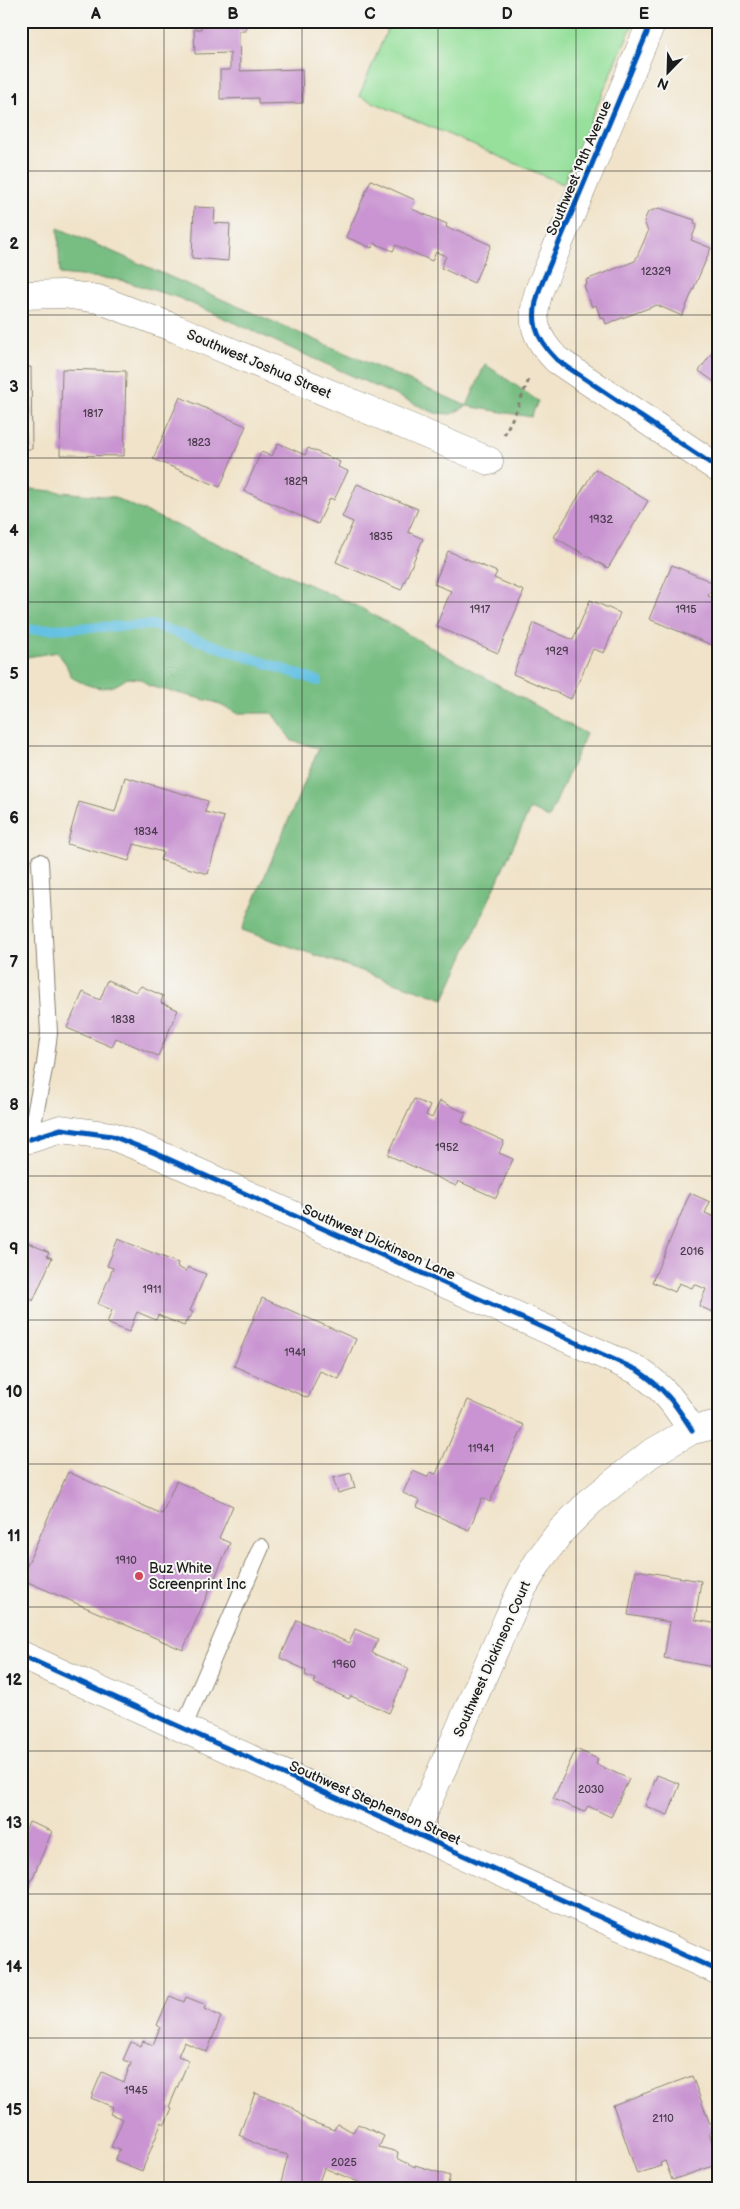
<svg xmlns="http://www.w3.org/2000/svg" width="740" height="2209" font-family="'Balsamiq Sans',sans-serif">
<style>
.green{fill:#96e09b;stroke:#597e5c}
.forest{fill:#78be83;stroke:#4a6d50}
.lines{fill:none;stroke-linecap:round;stroke-linejoin:round}
.stream{stroke:#65c1e3;stroke-width:10}
.building{fill:#c994d1}
.service-casing{stroke:#868072;stroke-width:18}
.minor-casing{stroke:#868072;stroke-width:29}
.tertiary-casing{stroke:#868072;stroke-width:29}
.path{stroke:#868072;stroke-width:3;stroke-dasharray:4 4;stroke-linecap:butt}
.service{stroke:#fff;stroke-width:16}
.minor{stroke:#fff;stroke-width:28}
.tertiary{stroke:#fff;stroke-width:28}
.cycleway-casing{stroke:#f6f6f2;stroke-width:8}
.cycleway{stroke:#0057b8;stroke-width:5}
.grid{fill:none;stroke:#1c1c1c;stroke-width:1;stroke-opacity:0.55}
.poi-dot{fill:#d1495b;stroke:#f6f6f2;stroke-width:2}
.labels{text-anchor:middle;dominant-baseline:central;stroke-width:4;stroke-linejoin:round;paint-order:stroke}
.number-label{font-size:11px;fill:#473a49}
.street-label{font-size:14px;fill:#1c1c1c;stroke:#f6f6f2}
.poi-label{font-size:14px;fill:#1c1c1c;stroke:#f6f6f2;text-anchor:start}
.neatline{fill:none;stroke:#1c1c1c;stroke-width:2}
.grid-label{font-size:16px;text-anchor:middle;font-weight:bold;fill:#1c1c1c}
</style>
<rect width="100%" height="100%" fill="#f6f6f2"/>
<filter id="ink" filterUnits="userSpaceOnUse"><feTurbulence type="fractalNoise" baseFrequency=".02" numOctaves="2"/><feDisplacementMap in="SourceGraphic" scale="10" xChannelSelector="R" yChannelSelector="G"/><feConvolveMatrix kernelMatrix="1 2 1 2 8 2 1 2 1" color-interpolation-filters="sRGB"/></filter>
<filter id="wash" filterUnits="userSpaceOnUse"><feTurbulence type="fractalNoise" baseFrequency=".0096" numOctaves="4" result="noise"/><feDisplacementMap in="SourceGraphic" scale="20" xChannelSelector="R" yChannelSelector="G"/><feGaussianBlur stdDeviation="1.12" result="paint"/><feColorMatrix in="noise" values="0 0 0 0 0 0 0 0 0 0 0 0 0 0 0 0 0 1.4 0 .05"/><feComposite in="paint" operator="in"/></filter>
<g filter="url(#wash)">
<rect width="100%" height="100%" fill="#f0e3c9"/>
<path class="green" d="M391 21H634L563 184 359 96Z"/>
<g class="forest">
<path d="M58 228 467 406 485 364 538 401 531 417 467 406 451 414 435 413 179 298 121 280 60 274Z"/>
<path d="M21 488 113 497 361 608 586 734 549 818 530 809 444 999 242 930 319 748 292 741 272 713H237L214 702 149 686 141 679 127 678C107 694 91 688 71 677L66 664 57 652 21 658Z"/>
</g>
<g class="lines">
<path class="stream" d="M21 630 154 625 318 681"/>
</g>
<g id="blocks">
<g class="building">
<path d="M201 21H246V31H239L240 71 302 69 303 103 258 104V98L220 99V70H230V53L195 54 194 29H201Z"/>
<path d="M701 21H719V29Z"/>
<path d="M371 180 415 200 412 209 447 224 446 227 456 232 457 230 491 245 474 283 441 268 446 256 436 252 432 261 396 245 393 251 374 243 372 248 346 237Z"/>
<path d="M194 207 215 208 214 223 230 224 228 261 192 258Z"/>
<path d="M659 208 695 220 694 223 697 225 691 240 711 248 682 316 657 305 606 324 604 318 601 319 596 305 592 307 584 285 587 284 586 280 635 261 648 232 644 221 648 212Z"/>
<path d="M719 343V385L699 371Z"/>
<path d="M21 367H31L32 449H21Z"/>
<path d="M62 369 126 371 124 456 60 455Z"/>
<path d="M180 397 246 426 220 487 153 459Z"/>
<path d="M278 443 305 455 308 448 340 462 338 467 348 471 334 500 330 498 318 524 244 491 261 452 272 456Z"/>
<path d="M595 469 648 501 608 568 554 537Z"/>
<path d="M357 484 418 509 408 532 423 539 401 590 336 562 353 522 342 517Z"/>
<path d="M448 551 497 572 494 578 524 591 498 653 436 626 451 591 434 584Z"/>
<path d="M672 565 714 583 708 596 719 600V648L649 619Z"/>
<path d="M590 600 620 613 604 653 593 649 571 699 513 674 534 623 573 640Z"/>
<path d="M125 777 208 801 205 812 224 817 208 874 160 860 163 852 134 844 129 861 67 844 79 802 115 812Z"/>
<path d="M108 980 136 992 141 986 163 996 161 1003 178 1010 158 1056 116 1038 112 1047 67 1028 83 992 100 1000Z"/>
<path d="M414 1099 430 1106 426 1115 432 1118 440 1101 466 1113 462 1122 504 1141 499 1153 513 1159 496 1198 458 1181 456 1186 388 1155Z"/>
<path d="M690 1193 710 1202 705 1213 719 1219V1315L699 1306 706 1289 694 1284 692 1288 679 1283 675 1292 652 1282Z"/>
<path d="M118 1239 178 1263 177 1267 186 1271 188 1267 206 1274 190 1311 193 1312 190 1318 188 1317 184 1326 158 1315 156 1320 137 1312 129 1332 107 1323 112 1310 98 1304 113 1268 107 1266Z"/>
<path d="M21 1240 49 1252 47 1256 52 1258 33 1301 31 1299 28 1305 21 1303Z"/>
<path d="M262 1298 356 1339 339 1379 320 1371 308 1398 234 1366Z"/>
<path d="M468 1400 524 1425 490 1502 482 1498 469 1530 417 1507 420 1501 403 1493 413 1471 427 1477 430 1472 436 1474Z"/>
<path d="M68 1472 162 1514 176 1481 233 1506 219 1538 230 1543 183 1650 21 1579Z"/>
<path d="M351 1473 355 1488 338 1493 333 1478Z"/>
<path d="M636 1570 701 1581 695 1620 719 1624V1668L664 1658 670 1622 628 1615Z"/>
<path d="M297 1620 349 1643 355 1629 378 1639 372 1653 409 1669 389 1713 351 1696 349 1699 314 1683 315 1679 305 1675 306 1670 280 1658Z"/>
<path d="M576 1749 598 1759 596 1764 629 1779 611 1817 588 1806 584 1812 553 1799Z"/>
<path d="M657 1775 680 1784 668 1815 645 1806Z"/>
<path d="M29 1822 52 1831 21 1906V1840Z"/>
<path d="M170 1996 184 2002 186 1997 206 2005 204 2009 221 2017 207 2052 184 2042 178 2056 189 2060 169 2107 172 2108 165 2124 162 2122 142 2171 115 2160 120 2150 111 2147 123 2119 110 2114 113 2107 91 2098 102 2072 124 2082 131 2063 123 2060 131 2042 141 2046 143 2041 153 2045 160 2027 157 2025Z"/>
<path d="M692 2076 713 2132 709 2133 719 2164 672 2180 665 2161 660 2163 661 2166 637 2174 613 2105Z"/>
<path d="M255 2093 290 2106 307 2120 334 2130 337 2124 353 2132 358 2124 384 2136 379 2147 398 2152 397 2158 415 2167V2165L450 2176 447 2188H373L324 2168 317 2188H292L281 2183 288 2155 268 2150 239 2135Z"/>
</g>
</g>
</g>
<g filter="url(#ink)">
<use href="#blocks" fill-opacity="0" stroke="#868072" stroke-width="1"/>
<g class="lines">
<g class="service-casing">
<g id="service">
<path d="M24 1137 30 1139 45 1064 49 1033 40 862"/>
<path d="M183 1728 261 1547"/>
</g>
</g>
<g class="minor-casing">
<g id="minor">
<path d="M652 21 540 288C529 319 534 337 557 360L719 469"/>
<path d="M21 295 63 294 98 299 177 329 489 461"/>
<path d="M30 1139 61 1129 112 1136 155 1153 637 1370C665 1389 674 1402 692 1430"/>
<path d="M414 1833 508 1619 522 1589 540 1559 561 1531 591 1501 650 1454 692 1430 719 1424"/>
</g>
</g>
<g class="tertiary-casing">
<path id="tertiary" d="M21 1655 719 1971"/>
</g>
<path class="path" d="M504 435 515 413 530 377"/>
<use href="#service" class="service"/>
<use href="#minor" class="minor"/>
<use href="#tertiary" class="tertiary"/>
<g class="cycleway-casing">
<g id="cycleway">
<path d="M652 21 540 288C529 319 534 337 557 360L719 469"/>
<path d="M30 1139 61 1129 112 1136 155 1153 637 1370C665 1389 674 1402 692 1430"/>
<path d="M21 1655 719 1971"/>
</g>
</g>
<use href="#cycleway" class="cycleway"/>
</g>
</g>
<path class="grid" d="M164 21V2188M302 21V2188M438 21V2188M576 21V2188M21 171H719M21 315H719M21 458H719M21 602H719M21 746H719M21 889H719M21 1033H719M21 1176H719M21 1320H719M21 1464H719M21 1607H719M21 1751H719M21 1894H719M21 2038H719"/>
<circle class="poi-dot" cx="139" cy="1576" r="5"/>
<g class="labels">
<g class="number-label">
<text x="656" y="271">12329</text>
<text x="93" y="413">1817</text>
<text x="199" y="442">1823</text>
<text x="296" y="481">1829</text>
<text x="601" y="519">1932</text>
<text x="381" y="536">1835</text>
<text x="480" y="609">1917</text>
<text x="686" y="609">1915</text>
<text x="557" y="651">1929</text>
<text x="146" y="831">1834</text>
<text x="123" y="1019">1838</text>
<text x="447" y="1147">1952</text>
<text x="692" y="1251">2016</text>
<text x="152" y="1289">1911</text>
<text x="295" y="1352">1941</text>
<text x="481" y="1448">11941</text>
<text x="126" y="1560">1910</text>
<text x="344" y="1664">1960</text>
<text x="591" y="1789">2030</text>
<text x="136" y="2090">1945</text>
<text x="663" y="2118">2110</text>
<text x="344" y="2162">2025</text>
</g>
<g class="street-label">
<text transform="translate(579 168) rotate(-67)">Southwest 19th Avenue</text>
<text transform="translate(259 364) rotate(23)">Southwest Joshua Street</text>
<text transform="translate(379 1242) rotate(24)">Southwest Dickinson Lane</text>
<text transform="translate(492 1659) rotate(-66)">Southwest Dickinson Court</text>
<text transform="translate(375 1803) rotate(24)">Southwest Stephenson Street</text>
</g>
<g class="poi-label">
<text x="149" y="1568">Buz White<tspan x="149" dy="16">Screenprint Inc</tspan></text>
</g>
</g>
<rect width="740" height="2209" fill="none" stroke="#f6f6f2" stroke-width="55"/>
<g transform="translate(668 72) rotate(203)" stroke="#f6f6f2" stroke-width="4" paint-order="stroke">
<path d="M0-4L9 19L0 12L-9 19Z" fill="#1c1c1c"/>
<text y="-8" font-size="14" font-weight="bold" text-anchor="middle" fill="#1c1c1c">N</text>
</g>
<rect x="28" y="28" width="684" height="2154" class="neatline"/>
<g class="grid-label">
<text x="96" y="19">A</text>
<text x="233" y="19">B</text>
<text x="370" y="19">C</text>
<text x="507" y="19">D</text>
<text x="644" y="19">E</text>
<text x="14" y="105">1</text>
<text x="14" y="249">2</text>
<text x="14" y="392">3</text>
<text x="14" y="536">4</text>
<text x="14" y="679">5</text>
<text x="14" y="823">6</text>
<text x="14" y="967">7</text>
<text x="14" y="1110">8</text>
<text x="14" y="1254">9</text>
<text x="14" y="1397">10</text>
<text x="14" y="1541">11</text>
<text x="14" y="1685">12</text>
<text x="14" y="1828">13</text>
<text x="14" y="1972">14</text>
<text x="14" y="2115">15</text>
</g>
</svg>
